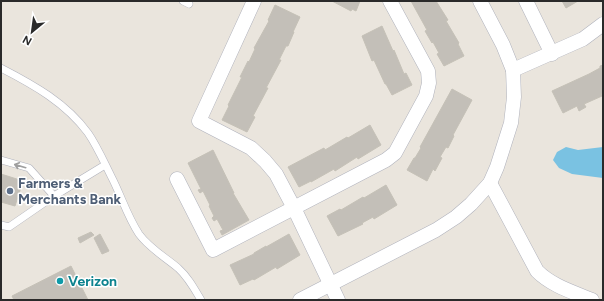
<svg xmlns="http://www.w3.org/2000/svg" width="604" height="301" font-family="Figtree,sans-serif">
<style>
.water{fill:#7ac2e2}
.building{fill:#c3bfb8;stroke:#c5c1b7}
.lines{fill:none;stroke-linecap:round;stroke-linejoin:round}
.lane-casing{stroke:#b0b2bc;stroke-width:8}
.street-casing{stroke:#b0b2bc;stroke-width:15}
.lane{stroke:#fff;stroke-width:7}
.street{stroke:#fff;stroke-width:14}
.oneway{stroke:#9f9f9f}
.service-dot{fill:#5c6f8a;stroke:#fff;stroke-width:1.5}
.culture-dot{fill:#0f9aa8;stroke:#fff;stroke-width:1.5}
.labels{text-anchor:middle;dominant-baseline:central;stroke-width:3;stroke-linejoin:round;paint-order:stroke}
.service-label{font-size:14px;font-weight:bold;fill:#4e5e75;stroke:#fff;text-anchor:start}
.culture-label{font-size:14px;font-weight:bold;fill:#0d838f;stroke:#fff;text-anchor:start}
</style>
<rect width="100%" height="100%" fill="#eae5dd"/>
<path class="water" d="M566 147 578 150 603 147V178L572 174 559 168 553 160 557 152Z"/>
<g class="building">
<path d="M332 1H360L356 11 352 9 351 11Z"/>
<path d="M411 1H436L448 20 446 21 459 43 458 44 464 56 444 66 437 54 439 53 433 42 432 43 425 31 427 30Z"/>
<path d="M562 1H578L566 8Z"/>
<path d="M275 5 300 17 293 32H294L288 46H286L279 60H281L266 88H268L253 116 255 117 247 132 222 120 229 106 228 105 242 77H240L248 61 249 62 255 49 254 48 269 21 268 20Z"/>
<path d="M382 26 393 51 394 50 404 74 406 73 412 85 392 95 386 84H385L374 60 372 61 362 36Z"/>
<path d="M603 65V93L601 94 602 96 584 104 586 107 579 111 577 106 563 113 552 91 589 74 600 68V66Z"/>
<path d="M452 89 472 100 453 135 454 136 448 148 446 147 440 157 442 158 435 171 433 169 427 181 407 170 414 158H415L421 148 420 147Z"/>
<path d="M370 125 381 145 358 159 357 157 335 171 334 169 311 182V181L299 187 288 167 324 148 325 150 347 137 348 138Z"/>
<path d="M213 150 234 193H233L249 220 222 235 220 231 223 230 217 219 214 221 212 218 214 216 209 206 210 205 203 191 200 193 198 190 201 189 188 163Z"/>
<path d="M1 174 23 181 15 206 1 202Z"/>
<path d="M386 185 397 205 374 219 373 217 362 223 363 224 338 236 327 216 340 209 341 210 363 197 364 198Z"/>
<path d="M91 232 94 235 80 243 78 238Z"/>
<path d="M100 234 109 251 102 254 94 238Z"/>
<path d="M289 234 300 255 277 269 276 267 254 280 253 279 240 285 230 265 254 254V253L266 246V247Z"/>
<path d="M71 266 88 300H14L12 296Z"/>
</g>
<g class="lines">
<g class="lane-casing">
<g id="lane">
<path d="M183 1 189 4"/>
<path d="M1 68C34 85 66 103 88 133 97 146 104 162 111 176 121 195 127 216 139 234 149 248 165 257 178 268 188 277 194 288 201 300"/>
<path d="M1 160 29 168 54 196 9 227 1 225"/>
<path d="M54 196 105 165"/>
</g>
</g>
<g class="street-casing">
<g id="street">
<path d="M254 1 199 121 251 148 265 161 276 174 294 208 338 300"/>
<path d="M526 1 552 54"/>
<path d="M513 70 583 39 603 24"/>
<path d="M177 179 213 250 386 160 395 153 426 96 429 83 428 71 390 1"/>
<path d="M490 183 537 271C552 286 573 292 592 300"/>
<path d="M300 300 436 230 456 217 471 204 490 183 497 167 511 123 514 97 513 70 503 45 480 1"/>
</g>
</g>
<use href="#lane" class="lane"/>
<use href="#street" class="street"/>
</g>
<defs><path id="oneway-shaft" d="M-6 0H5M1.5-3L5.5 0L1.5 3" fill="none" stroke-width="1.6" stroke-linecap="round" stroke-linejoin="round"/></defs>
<use class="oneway" href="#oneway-shaft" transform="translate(20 166) rotate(-164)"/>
<circle class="service-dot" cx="10" cy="191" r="4"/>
<circle class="culture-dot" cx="60" cy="281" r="4"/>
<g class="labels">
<g class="service-label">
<text x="18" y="183">Farmers &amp;<tspan x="18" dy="16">Merchants Bank</tspan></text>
</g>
<g class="culture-label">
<text x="68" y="281">Verizon</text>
</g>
</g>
<rect width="604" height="301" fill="none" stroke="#2a2a2a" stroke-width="4"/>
<g transform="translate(32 32) rotate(209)" stroke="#ffffff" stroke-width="3" paint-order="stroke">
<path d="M0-3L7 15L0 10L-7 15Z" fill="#2a2a2a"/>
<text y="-6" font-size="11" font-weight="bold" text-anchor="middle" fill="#2a2a2a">N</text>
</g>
</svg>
